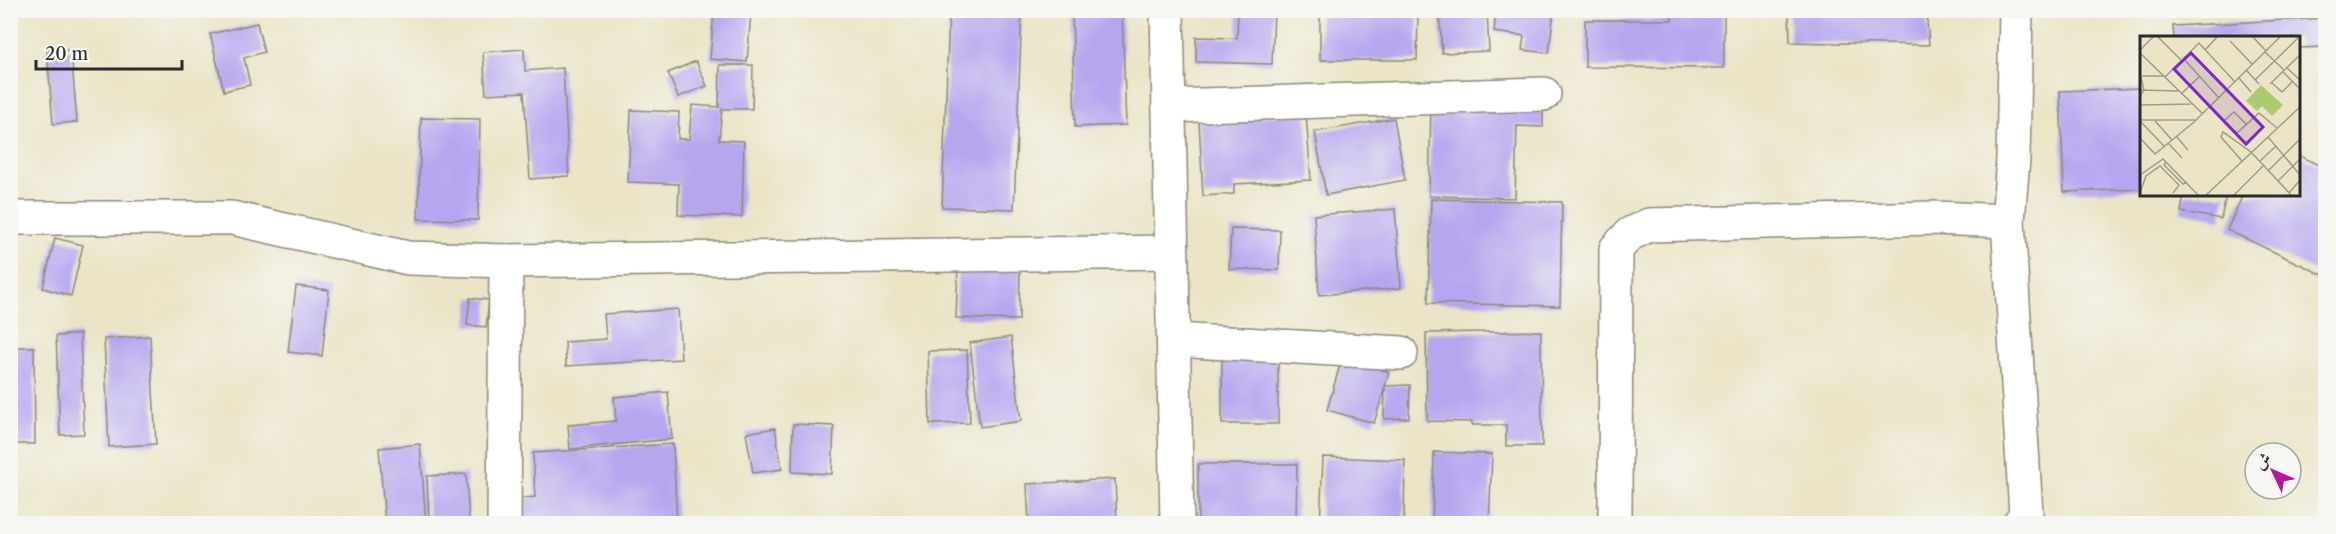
<svg xmlns="http://www.w3.org/2000/svg" width="2336" height="534" font-family="'Libre Caslon Text',Amiri,serif">
<style>
.building{fill:#b6a6ef}
.lines{fill:none;stroke-linecap:round;stroke-linejoin:round}
.minor-casing{stroke:#8b8878;stroke-width:36}
.minor{stroke:#fff;stroke-width:33}
.inset-road{fill:none;stroke:#9e9a88;stroke-width:1.5}
.view{fill:#7b2cbf;fill-opacity:0.15;stroke:#7b2cbf;stroke-width:3}
.inset-edge{fill:none;stroke:#2b2b2b;stroke-width:3}
</style>
<rect width="100%" height="100%" fill="#f6f6f2"/>
<filter id="ink" filterUnits="userSpaceOnUse"><feTurbulence type="fractalNoise" baseFrequency=".0167" numOctaves="2"/><feDisplacementMap in="SourceGraphic" scale="12" xChannelSelector="R" yChannelSelector="G"/><feConvolveMatrix kernelMatrix="1 2 1 2 8 2 1 2 1" color-interpolation-filters="sRGB"/></filter>
<filter id="wash" filterUnits="userSpaceOnUse"><feTurbulence type="fractalNoise" baseFrequency=".008" numOctaves="4" result="noise"/><feDisplacementMap in="SourceGraphic" scale="24" xChannelSelector="R" yChannelSelector="G"/><feGaussianBlur stdDeviation="1.35" result="paint"/><feColorMatrix in="noise" values="0 0 0 0 0 0 0 0 0 0 0 0 0 0 0 0 0 1.4 0 .05"/><feComposite in="paint" operator="in"/></filter>
<g filter="url(#wash)">
<rect width="100%" height="100%" fill="#ebe4c6"/>
<g id="blocks">
<g class="building">
<path d="M714 10 751 12 747 62 710 59Z"/>
<path d="M949 10H1022L1014 209 942 207Z"/>
<path d="M1072 10H1122L1126 125 1075 127Z"/>
<path d="M1238 10H1274L1272 64 1196 62V37L1237 38Z"/>
<path d="M1320 10H1418L1417 60H1320Z"/>
<path d="M1439 10H1487L1489 51 1442 53Z"/>
<path d="M1496 10H1554L1549 53 1522 50 1524 36 1494 32Z"/>
<path d="M1672 10H1724V68L1585 67V20H1672Z"/>
<path d="M1789 10H1926L1929 45 1790 42Z"/>
<path d="M2326 18V47L2298 48V38H2174L2173 26Z"/>
<path d="M257 23 264 52 244 58 250 85 224 91 210 34Z"/>
<path d="M524 49 525 71 563 68 569 176 530 179 524 92 486 94 483 52Z"/>
<path d="M71 50 77 122 53 124 47 51Z"/>
<path d="M696 61 707 86 678 97 668 73Z"/>
<path d="M720 65H753L752 109H722L719 140 744 141 742 217 678 215 679 184 628 182 631 110 679 112 678 139H689L692 105 719 107Z"/>
<path d="M2141 88V189L2064 192 2060 91Z"/>
<path d="M1431 104 1543 107V127L1517 126 1515 198 1429 196Z"/>
<path d="M1306 114 1311 180 1234 184V194L1203 196 1199 121Z"/>
<path d="M421 118 480 119 478 220 418 219Z"/>
<path d="M1394 118 1405 180 1326 195 1315 132Z"/>
<path d="M2298 155 2326 168V270L2323 275 2227 230 2243 195H2298Z"/>
<path d="M2184 195H2226L2221 219 2181 212Z"/>
<path d="M1431 199 1562 202 1560 306 1428 303Z"/>
<path d="M1395 209 1401 288 1319 295 1314 215Z"/>
<path d="M1231 229 1280 230 1279 270 1229 269Z"/>
<path d="M55 238 83 245 71 296 43 288Z"/>
<path d="M958 264 1020 266 1019 320 956 318Z"/>
<path d="M296 286 329 290 322 356 288 352Z"/>
<path d="M470 298 489 300 486 327 467 325Z"/>
<path d="M678 309 681 359 566 366 565 342 606 339 604 314Z"/>
<path d="M1541 331 1542 446H1506V425H1472V422L1427 421 1426 333Z"/>
<path d="M80 334 84 434 60 435 56 336Z"/>
<path d="M150 336 156 444 109 447 104 339Z"/>
<path d="M1011 337 1021 421 980 427 970 343Z"/>
<path d="M10 347H34L35 444H10Z"/>
<path d="M967 350 970 423 930 424 928 351Z"/>
<rect x="1222" y="357" width="56" height="67"/>
<path d="M1342 358 1389 372 1385 386 1410 385 1409 418 1384 419 1385 387 1374 423 1327 410Z"/>
<path d="M668 392 672 439 570 449 568 425 616 421 614 397Z"/>
<path d="M793 424 834 426 832 474 792 472Z"/>
<path d="M775 428 782 469 753 473 746 433Z"/>
<path d="M420 444 426 524H385L379 448Z"/>
<path d="M673 444 677 524H512L511 499 535 497 533 453Z"/>
<path d="M1434 452 1492 454 1489 524H1432Z"/>
<path d="M1323 457 1405 460 1404 524H1320Z"/>
<path d="M1198 464H1297L1296 524H1198Z"/>
<path d="M466 474 469 521 429 523 427 476Z"/>
<path d="M1115 479 1117 524H1029L1027 484Z"/>
</g>
</g>
</g>
<g filter="url(#ink)">
<use href="#blocks" fill-opacity="0" stroke="#8b8878" stroke-width="1.5"/>
<g class="lines">
<g class="minor-casing">
<g id="minor">
<path d="M1167 10 1177 524"/>
<path d="M2016 10 2013 159 2008 221 2026 514 2019 524"/>
<path d="M1169 106 1544 94"/>
<path d="M10 218H232L408 258 506 261 1171 252"/>
<path d="M1175 340 1401 353"/>
<path d="M504 524 506 261"/>
<path d="M1617 524 1615 520 1616 249 1630 234 1649 225 1934 218 2008 221"/>
</g>
</g>
<use href="#minor" class="minor"/>
</g>
</g>
<g transform="translate(2140 36)">
<rect width="160" height="160" fill="#ebe4c6"/>
<path d="M121 49 143 69 132 80 122 70 117 75 106 65Z" fill="#abca72"/>
<path class="inset-road" d="M17 0 41 24M112 0 126 15M90 5 112 28M0 14 14 0M65 14 78 0M125 16 144 34M0 17 63 78M43 22 79 62M147 32 161 45M106 34 119 48M143 36 161 54M0 38 4 54 0 60M2 40H26L59 7 95 46M99 42 111 56M115 44 160 0M132 47 142 56 152 46M130 48 161 18M0 54 38 55M41 58 59 41M0 69 51 68M0 84H55M0 85 24 110M15 85 32 104M106 88 94 76 84 85 97 97 119 77 137 92M36 100 48 114M128 101 161 140M0 102 15 118 54 86 141 0M28 107 42 122M102 125 81 101 83 96 111 116 152 160M120 125 136 110M26 126 24 129 43 148 47 146M128 135 161 102M0 139 23 123 59 160M138 145 161 122M1 154 6 140 20 130 39 149 33 157M149 157 161 143M65 160 161 70M93 160 123 130"/>
<path class="view" d="M51 17 123 91 106 108 34 33Z"/>
<rect width="160" height="160" class="inset-edge"/>
</g>
<rect width="2336" height="534" fill="none" stroke="#f6f6f2" stroke-width="36"/>
<g transform="translate(2273 471) rotate(314)"><circle r="28" fill="#f6f6f2" stroke="#a5a5a2" stroke-width="1.5"/>
<path d="M0-4.5L10 22L0 15L-10 22Z" fill="#b5179e"/>
<text y="-9" font-size="16" font-weight="bold" text-anchor="middle" fill="#2b2b2b">ش</text>
</g>
<path d="M36 60v9h146v-9" fill="none" stroke="#2b2b2b" stroke-width="3"/>
<text x="45" y="60" font-size="18" fill="#2b2b2b" stroke="#f6f6f2" stroke-width="4.5" paint-order="stroke">20 m</text>
</svg>
